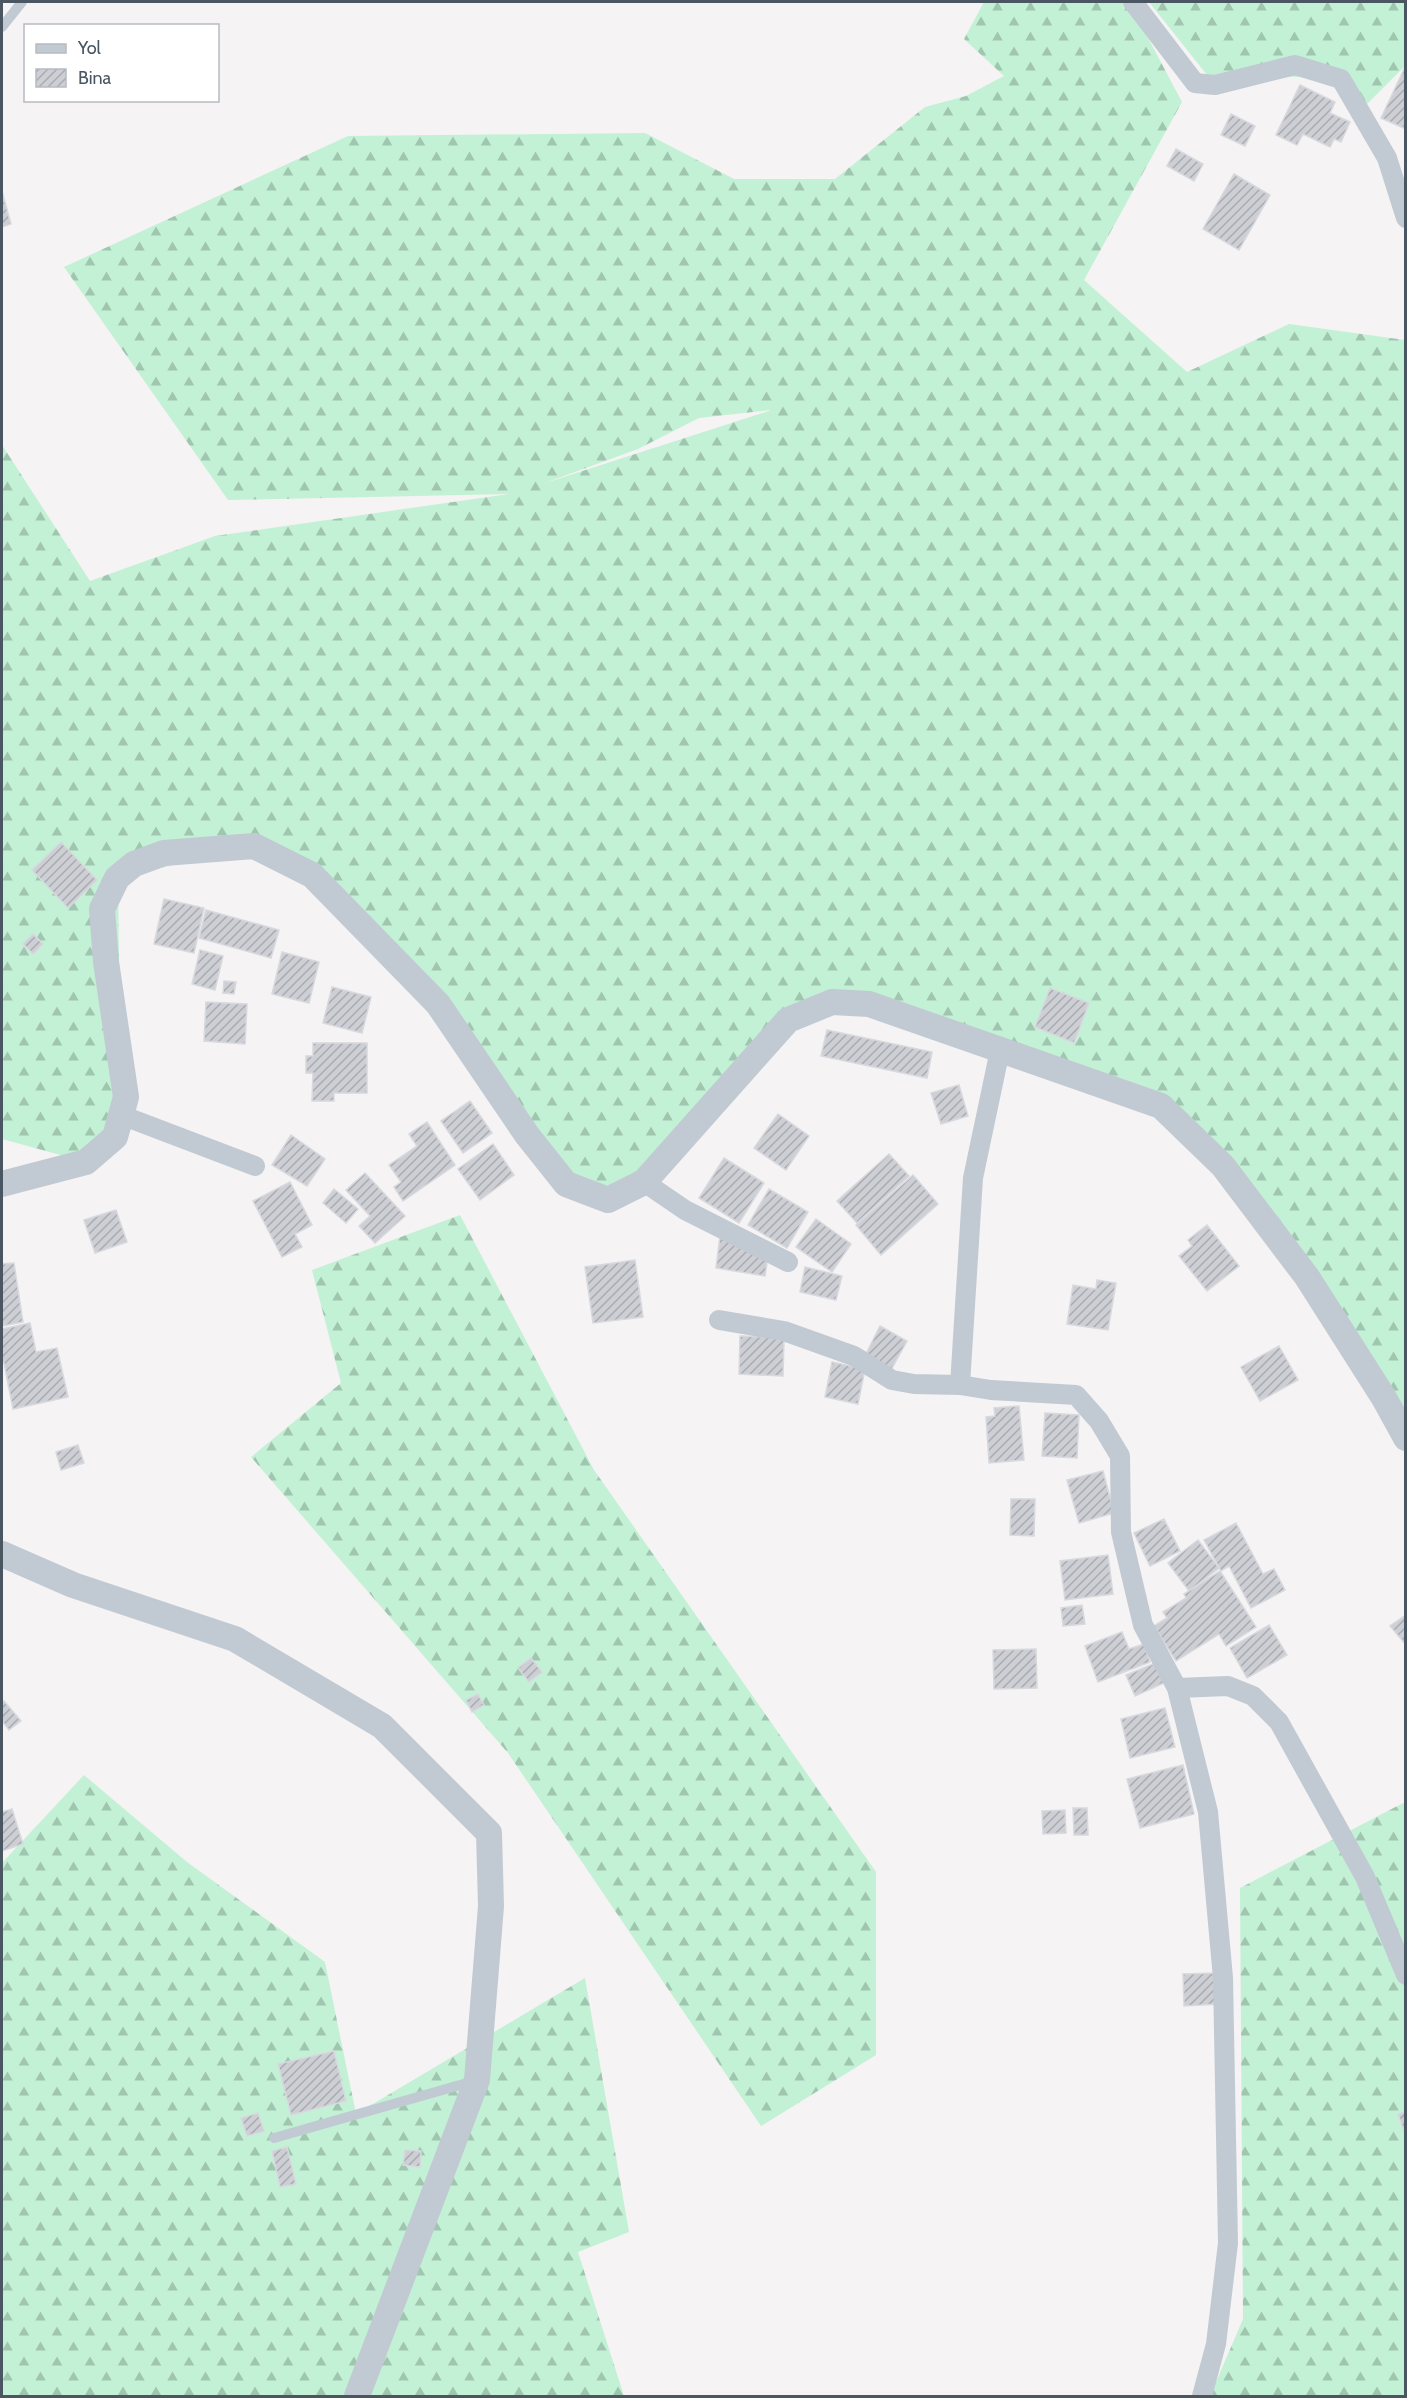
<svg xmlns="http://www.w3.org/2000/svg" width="1407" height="2398" font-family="Cabin,sans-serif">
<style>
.forest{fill:url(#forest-firs);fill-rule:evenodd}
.building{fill:url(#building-hatch);stroke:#d7d9de;stroke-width:1.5}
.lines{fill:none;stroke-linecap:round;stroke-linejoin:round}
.service{stroke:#c1cad2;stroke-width:10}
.minor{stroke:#c1cad2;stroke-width:20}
.tertiary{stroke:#c1cad2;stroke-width:26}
</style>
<defs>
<pattern id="forest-firs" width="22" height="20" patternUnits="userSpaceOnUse" patternTransform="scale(1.5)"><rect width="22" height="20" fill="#c3f1d5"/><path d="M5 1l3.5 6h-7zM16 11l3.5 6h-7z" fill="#a0c6b0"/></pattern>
<pattern id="building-hatch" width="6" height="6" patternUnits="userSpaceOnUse" patternTransform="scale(1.5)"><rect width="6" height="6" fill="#cdcfd5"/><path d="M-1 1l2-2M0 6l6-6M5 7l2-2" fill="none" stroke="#a8abb0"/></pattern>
</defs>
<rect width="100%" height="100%" fill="#f5f3f3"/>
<g class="forest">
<path d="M984 2H1129L1182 102 1084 280 1187 372 1289 324 1405 340V1452L1288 1252 1161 1106 869 1004 788 1020 644 1182 584 1190 527 1135 340 904 254 846 118 878 121 1115 86 1162 2 1139V445L90 581 215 536 509 494 228 500 64 267 348 136 645 133 734 179H835L925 107 966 96 1004 76 964 39ZM770 410 769 411 542 484 638 449 699 418Z"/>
<path d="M1149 2H1405V66L1360 111 1341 79 1256 75 1215 85Z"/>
<path d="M460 1215 594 1470 876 1872V2055L761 2126 508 1753 251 1457 341 1383 312 1270Z"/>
<path d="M84 1775 187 1862 325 1962 356 2114 585 1978 629 2232 578 2252 624 2396H2V1863Z"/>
<path d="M1405 1802V2396H1210L1243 2319 1240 1888Z"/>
</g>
<g class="building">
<path d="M1406 65V129L1381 118Z"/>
<path d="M1300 85 1335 102 1330 113 1350 122 1341 142 1334 139 1330 147 1303 134 1297 145 1276 135Z"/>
<path d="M1231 114 1255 126 1245 146 1221 135Z"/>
<path d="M1176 149 1203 164 1194 181 1167 166Z"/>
<path d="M1234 174 1270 195 1239 250 1203 229Z"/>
<path d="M2 191 11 224 2 227Z"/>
<path d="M61 842 97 880 68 908 32 870Z"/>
<path d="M164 899 204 908 194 953 154 944Z"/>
<path d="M206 910 279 930 271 958 199 938Z"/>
<path d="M33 934 43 944 33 954 23 944Z"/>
<path d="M200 950 223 956 215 990 192 984Z"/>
<path d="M282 952 319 962 309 1003 272 994Z"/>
<path d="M224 981 236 982 234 994 223 993Z"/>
<path d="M332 987 371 997 362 1033 323 1023Z"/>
<path d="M1050 988 1089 1003 1074 1043 1035 1027Z"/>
<path d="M206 1002 247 1004 245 1044 204 1041Z"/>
<path d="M827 1030 932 1052 927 1078 821 1056Z"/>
<path d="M313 1043H367V1093H334V1101H312L313 1073H306V1056H313Z"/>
<path d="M959 1085 968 1116 941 1124 931 1093Z"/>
<path d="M470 1101 492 1133 463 1153 441 1121Z"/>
<path d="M778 1114 809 1136 786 1170 754 1148Z"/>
<path d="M427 1122 455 1165 403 1201 394 1187 401 1182 389 1165 417 1146 409 1134Z"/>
<path d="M291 1135 325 1159 307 1186 272 1165Z"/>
<path d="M493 1144 514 1175 480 1200 458 1169Z"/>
<path d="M889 1154 909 1176 857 1223 837 1201Z"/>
<path d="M724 1158 764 1183 739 1223 699 1198Z"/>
<path d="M365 1173 405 1216 375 1243 359 1226 370 1216 346 1190Z"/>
<path d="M913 1175 938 1204 881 1255 856 1225Z"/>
<path d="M290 1182 312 1225 295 1234 302 1247 282 1257 253 1201Z"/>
<path d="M334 1189 358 1209 346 1223 323 1203Z"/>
<path d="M769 1189 808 1212 787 1248 748 1225Z"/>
<path d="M116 1210 127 1242 95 1253 84 1220Z"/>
<path d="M816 1219 851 1244 832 1272 796 1247Z"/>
<path d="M1207 1225 1239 1266 1207 1291 1179 1256 1192 1246 1188 1240Z"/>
<path d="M720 1236 770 1243 765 1276 716 1268Z"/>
<path d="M635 1260 643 1317 593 1323 585 1267Z"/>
<path d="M14 1263 23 1322 2 1326V1264Z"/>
<path d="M805 1267 842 1276 836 1300 800 1292Z"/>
<path d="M1097 1280 1116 1283 1108 1330 1067 1324 1073 1285 1096 1289Z"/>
<path d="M30 1323 36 1352 57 1348 68 1397 13 1409 4 1363H2V1329Z"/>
<path d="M880 1326 907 1341 891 1370 865 1356Z"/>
<path d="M740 1336 784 1338 783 1376 739 1374Z"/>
<path d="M1279 1346 1298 1380 1260 1401 1241 1367Z"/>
<path d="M832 1362 865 1369 858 1404 825 1397Z"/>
<path d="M1019 1406 1024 1460 989 1463 986 1417 995 1416 994 1408Z"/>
<path d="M1045 1413 1079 1415 1077 1458 1042 1456Z"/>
<path d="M78 1445 84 1463 61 1470 56 1452Z"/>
<path d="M1103 1471 1114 1513 1079 1523 1067 1480Z"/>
<path d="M1011 1499H1035L1034 1536 1010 1535Z"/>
<path d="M1164 1519 1180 1551 1150 1566 1134 1533Z"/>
<path d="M1236 1523 1263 1574 1274 1569 1285 1590 1251 1608 1229 1566 1221 1571 1204 1540Z"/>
<path d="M1198 1540 1219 1568 1189 1591 1168 1563Z"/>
<path d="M1108 1555 1113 1594 1065 1600 1060 1561Z"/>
<path d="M1220 1571 1256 1627 1226 1646 1219 1634 1176 1661 1154 1626 1167 1618 1163 1612 1186 1598 1184 1594Z"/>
<path d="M1082 1605 1085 1624 1063 1626 1061 1608Z"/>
<path d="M1406 1615V1645L1390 1626Z"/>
<path d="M1269 1625 1287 1655 1247 1678 1230 1648Z"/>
<path d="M1122 1632 1129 1649 1144 1644 1150 1662 1098 1682 1085 1646Z"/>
<path d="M1036 1649 1037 1688 994 1689 993 1650Z"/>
<path d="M531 1658 542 1672 529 1682 518 1668Z"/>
<path d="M1158 1662 1166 1682 1135 1696 1126 1675Z"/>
<path d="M478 1694 484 1705 472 1712 466 1700Z"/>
<path d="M4 1701 21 1721 9 1730 2 1721V1703Z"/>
<path d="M1165 1708 1175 1747 1130 1758 1121 1719Z"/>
<path d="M1183 1765 1194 1814 1140 1828 1127 1779Z"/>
<path d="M1073 1808H1087L1088 1835H1074Z"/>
<path d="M12 1809 23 1844 2 1851V1812Z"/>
<path d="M1065 1810 1066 1833 1043 1834 1042 1811Z"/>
<path d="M1218 1973 1219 2004 1184 2006 1183 1974Z"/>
<path d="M334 2051 346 2101 291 2115 278 2064Z"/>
<path d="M1406 2112V2138L1398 2114Z"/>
<path d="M258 2113 264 2131 247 2136 241 2118Z"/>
<path d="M287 2147 296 2184 280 2187 272 2151Z"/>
<path d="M405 2150 421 2151 420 2167 403 2165Z"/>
</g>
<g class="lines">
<g class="service">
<path d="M2 27 22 2"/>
<path d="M274 2138 474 2081"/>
</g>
<g class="minor">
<path d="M1133 2 1195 83 1215 85 1295 65 1341 79 1387 158 1406 218"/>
<path d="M1000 1050 973 1178 960 1385 991 1390 1076 1395 1099 1421 1120 1456 1121 1532 1143 1625 1177 1688 1208 1812 1223 1978 1228 2243 1216 2344 1202 2396"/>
<path d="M121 1115 255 1166"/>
<path d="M644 1182 685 1210 788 1262"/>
<path d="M719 1320 784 1331 854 1356 892 1380 914 1384 960 1385"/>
<path d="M1177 1688 1228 1686 1253 1696 1279 1722 1365 1877 1406 1975"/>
</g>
<g class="tertiary">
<path d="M2 1184 86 1162 115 1137 126 1097 106 962 102 909 117 878 134 864 164 853 254 846 312 875 438 1004 527 1135 566 1184 608 1200 644 1182 788 1020 832 1002 869 1004 1161 1106 1223 1166 1307 1277 1384 1398 1406 1438"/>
<path d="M2 1554 73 1585 235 1639 382 1726 489 1833 491 1906 477 2080 357 2396"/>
</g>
</g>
<rect width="1407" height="2398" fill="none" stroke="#4a5661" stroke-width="6"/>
<rect x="24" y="24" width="195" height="78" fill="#ffffff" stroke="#b7bbc0" stroke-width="1.5"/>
<rect x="36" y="44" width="30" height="9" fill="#c1cad2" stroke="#b7bbc0" stroke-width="1.5"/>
<text x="78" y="54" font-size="18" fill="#4a5661">Yol</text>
<rect x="36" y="69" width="30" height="18" fill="url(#building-hatch)" stroke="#b7bbc0" stroke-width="1.5"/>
<text x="78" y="84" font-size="18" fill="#4a5661">Bina</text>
</svg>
